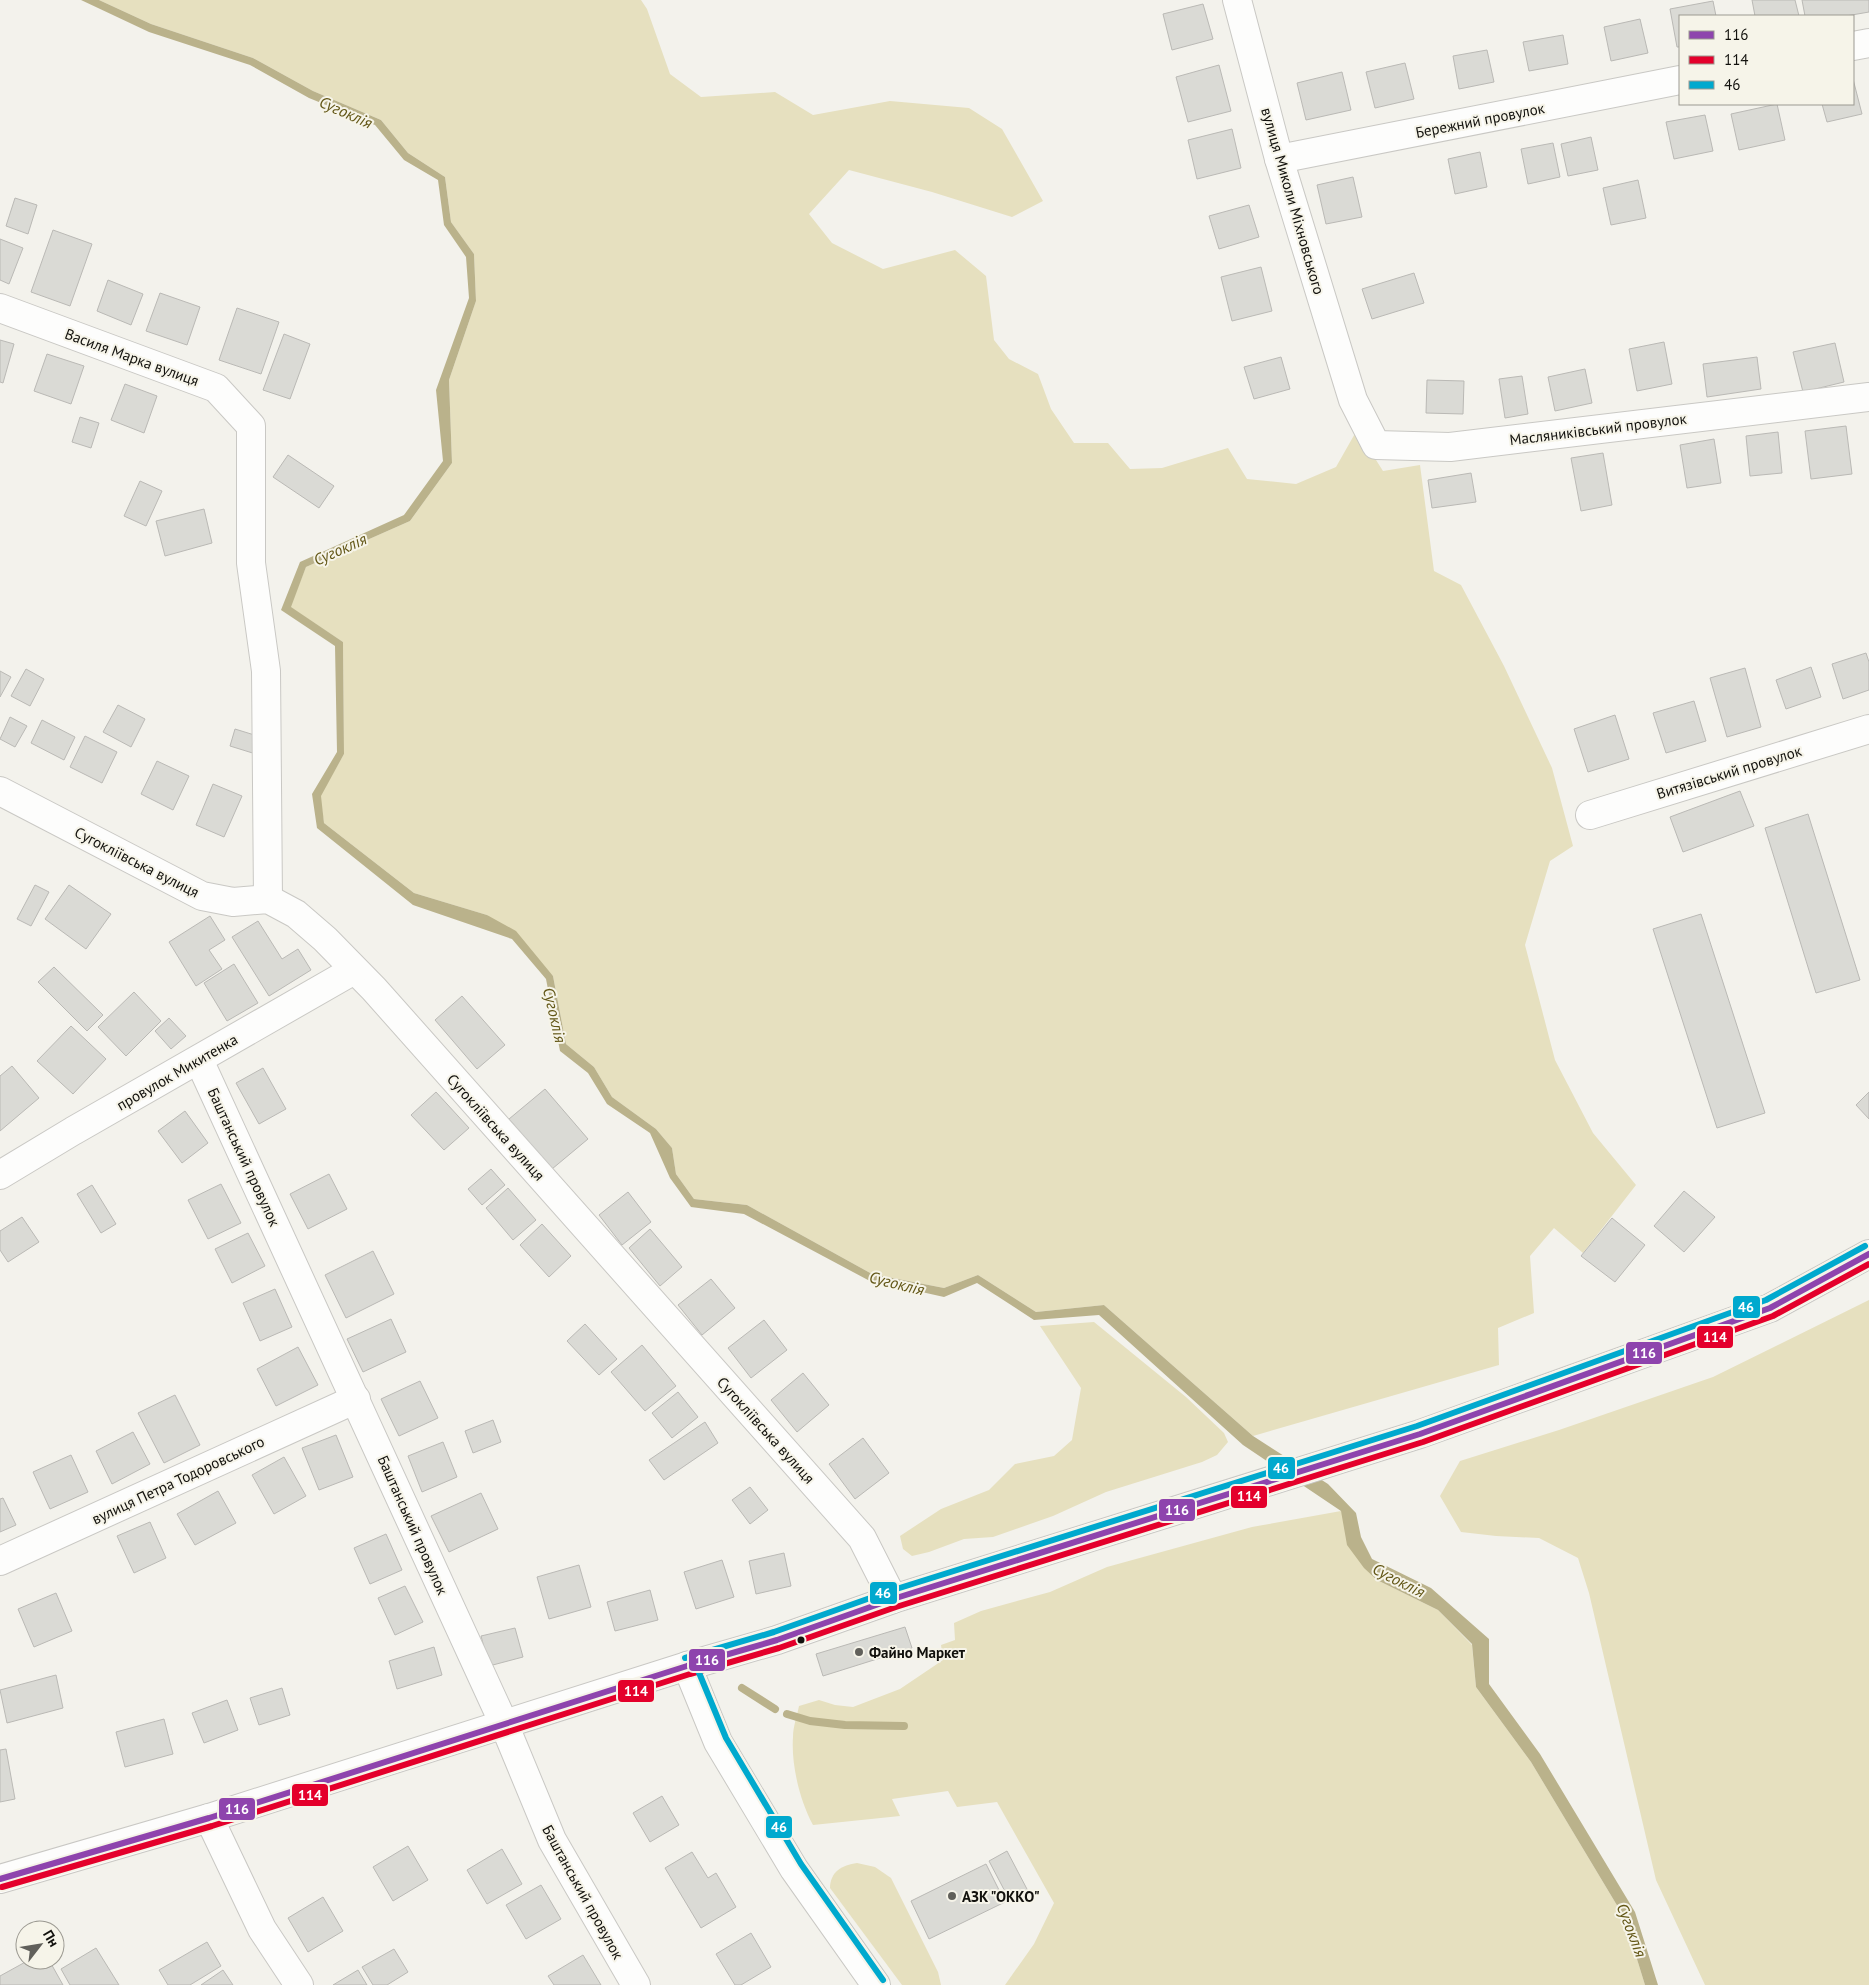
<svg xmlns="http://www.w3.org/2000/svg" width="1869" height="1985" font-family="'PT Sans',sans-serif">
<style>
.green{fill:#e6e0bf}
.water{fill:#bab28b}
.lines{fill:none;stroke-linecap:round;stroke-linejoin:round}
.stream{stroke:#bab28b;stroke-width:8}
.building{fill:#dadad5;stroke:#bab9b5}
.minor-casing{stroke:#c9c8c4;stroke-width:30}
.major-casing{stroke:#c9c8c4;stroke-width:30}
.minor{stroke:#fdfdfc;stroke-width:28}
.major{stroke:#fdfdfc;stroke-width:28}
.bus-1-casing{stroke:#f6f4e9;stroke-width:10}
.bus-2-casing{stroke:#f6f4e9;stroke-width:10}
.bus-3-casing{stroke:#f6f4e9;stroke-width:10}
.bus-1{stroke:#8e44ad;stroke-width:6}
.bus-2{stroke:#e4002b;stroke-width:6}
.bus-3{stroke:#00a9ce;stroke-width:6}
.bus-dot{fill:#12110d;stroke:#f6f4e9;stroke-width:2}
.poi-dot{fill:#61605b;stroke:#f6f4e9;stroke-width:2}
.labels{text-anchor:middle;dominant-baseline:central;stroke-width:4;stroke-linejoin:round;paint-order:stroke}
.street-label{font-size:15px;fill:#12110d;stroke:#f6f4e9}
.poi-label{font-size:15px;font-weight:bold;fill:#12110d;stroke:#f6f4e9;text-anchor:start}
.water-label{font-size:16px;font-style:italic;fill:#625616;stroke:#f6f4e9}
.line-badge{stroke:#f6f4e9;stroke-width:2}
.badge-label{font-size:14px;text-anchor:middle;font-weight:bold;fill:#fff}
</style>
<rect width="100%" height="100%" fill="#f3f2ec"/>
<g class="green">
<path d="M99 0H641L647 9 670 74 701 97 775 92 813 115 890 101 969 108 1002 129 1043 201 1012 217 932 192 849 170 809 214 832 243 883 269 955 250 986 276 994 340 1009 359 1038 374 1051 409 1074 443H1108L1130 469 1162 468 1228 448 1247 479 1296 484 1336 467 1357 430 1383 471 1420 465 1434 571 1461 585 1504 666 1552 768 1573 846 1550 861 1525 945 1555 1060 1593 1133 1636 1185 1583 1253 1554 1228 1530 1256 1534 1313 1498 1328 1499 1365 1253 1436 1104 1305 1036 1312 978 1275 944 1288 872 1274 747 1205 694 1199 676 1174 672 1148 656 1129 612 1097 594 1067 566 1044 553 976 487 915 414 893 324 823 320 796 344 754 343 642 290 607 306 567 410 521 452 463 449 380 476 301 474 254 451 222 445 177 408 153 381 120 313 91 253 58 151 24Z"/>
<path d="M1869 1300V1985H1705L1656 1880 1589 1593 1578 1558 1539 1538 1496 1536 1461 1532 1440 1496 1460 1461 1559 1430 1713 1377Z"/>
<path d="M1094 1322 1186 1397 1224 1433 1228 1442 1217 1455 1202 1462 1106 1492 1053 1516 993 1537 964 1539 929 1552 912 1556 903 1549 900 1536 941 1509 989 1490 1015 1464 1054 1456 1072 1440 1081 1388 1040 1326Z"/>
<path d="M1341 1511 1377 1580 1438 1610 1472 1645 1476 1687 1531 1762 1624 1917 1645 1985H1005L1034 1944 1054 1903 997 1802 957 1807 948 1791 892 1799 900 1816 813 1825C800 1801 791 1765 793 1737 793 1727 797 1716 799 1706L819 1700 835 1705 853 1707 900 1689 943 1660 941 1645 955 1640 954 1623 981 1611 1050 1592 1107 1567 1252 1527Z"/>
<path d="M857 1863 875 1867 891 1878 938 1972 941 1985H902L830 1888C830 1872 842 1865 857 1863Z"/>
</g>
<path class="water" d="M81 0H99L151 24 253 58 313 91 381 120 408 153 445 177 451 222 474 254 476 301 449 380 452 463 410 521 306 567 291 607 343 642 344 754 321 796 324 823 414 893 487 915 516 931 553 976 566 1044 594 1067 612 1097 656 1129 672 1148 676 1174 694 1199 747 1205 872 1274 944 1288 978 1275 1036 1312 1104 1305 1253 1436 1328 1484 1356 1513 1361 1537 1372 1559 1431 1588 1489 1639V1684L1540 1754 1635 1912 1658 1985H1645L1624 1917 1531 1762 1476 1687 1472 1644 1438 1610 1377 1580 1364 1568 1347 1545 1341 1511 1243 1445 1099 1315 1034 1320 977 1283 944 1297 868 1280 744 1214 691 1207 670 1178 650 1133 607 1104 588 1073 560 1051 546 979 512 939 413 905 317 828 312 794 337 752 335 646 281 610 300 562 404 515 443 461 436 390 469 298 466 257 444 225 438 180 404 160 375 125 309 98 250 65 149 32Z"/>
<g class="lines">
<g class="stream">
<path d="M742 1688 775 1709"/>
<path d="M787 1714 810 1721 845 1725 904 1726"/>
</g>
</g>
<g class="building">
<path d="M1752 0H1795L1799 16H1755Z"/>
<path d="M1802 0H1869V12L1846 16H1805Z"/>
<path d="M1713 1 1716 16H1680V47H1677L1670 9Z"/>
<path d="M1203 4 1213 39 1172 50 1163 14Z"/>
<path d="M1640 19 1648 53 1611 61 1604 27Z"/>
<path d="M1563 35 1568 64 1529 71 1523 42Z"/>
<path d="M1487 50 1494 82 1459 89 1453 56Z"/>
<path d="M1405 63 1414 99 1375 108 1366 72Z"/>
<path d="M1219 65 1231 111 1188 122 1176 77Z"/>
<path d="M1342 72 1351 110 1306 120 1297 83Z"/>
<path d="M1853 79 1862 114 1827 122 1822 104H1853Z"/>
<path d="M1777 104 1785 140 1739 150 1731 114Z"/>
<path d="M1705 115 1713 151 1674 159 1666 122Z"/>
<path d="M1232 129 1241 168 1197 179 1188 140Z"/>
<path d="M1591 137 1598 170 1568 176 1561 144Z"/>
<path d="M1553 143 1560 177 1528 184 1521 149Z"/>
<path d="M1480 152 1487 187 1455 194 1448 159Z"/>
<path d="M1353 177 1362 217 1326 224 1317 185Z"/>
<path d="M1638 180 1646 218 1611 225 1603 188Z"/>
<path d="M15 198 37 205 28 234 6 226Z"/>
<path d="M1249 205 1259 237 1219 249 1209 216Z"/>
<path d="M53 230 92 244 70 306 31 292Z"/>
<path d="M0 239 23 248 9 284 0 280Z"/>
<path d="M1261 267 1272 311 1232 321 1221 277Z"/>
<path d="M1414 273 1424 303 1372 319 1362 289Z"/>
<path d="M108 280 143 294 131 325 97 311Z"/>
<path d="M160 293 200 307 187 345 146 331Z"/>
<path d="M237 308 279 322 261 374 219 360Z"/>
<path d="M284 334 310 344 290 399 263 390Z"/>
<path d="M0 340 14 344 3 383 0 382Z"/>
<path d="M1664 342 1672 384 1637 391 1629 349Z"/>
<path d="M1835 343 1844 382 1803 392 1793 352Z"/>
<path d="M47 354 84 366 71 404 34 391Z"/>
<path d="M1281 357 1290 389 1254 399 1244 367Z"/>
<path d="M1757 357 1761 389 1707 397 1703 364Z"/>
<path d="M1585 369 1592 403 1555 411 1548 377Z"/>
<path d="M1522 376 1528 414 1505 418 1499 379Z"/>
<path d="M1427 380 1464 381 1463 414 1426 413Z"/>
<path d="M125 384 157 396 144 433 111 420Z"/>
<path d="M80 417 99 423 91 448 72 442Z"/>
<path d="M1846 426 1852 474 1811 479 1805 431Z"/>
<path d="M1778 432 1782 473 1750 476 1746 436Z"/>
<path d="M1714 439 1721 483 1687 488 1680 445Z"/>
<path d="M1603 453 1612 505 1581 511 1571 458Z"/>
<path d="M288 455 334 486 319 508 273 477Z"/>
<path d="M1471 473 1476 502 1432 508 1428 480Z"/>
<path d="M140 481 162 491 146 526 124 516Z"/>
<path d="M204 509 212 543 165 556 156 521Z"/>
<path d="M1866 653 1869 662V690L1843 699 1832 664Z"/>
<path d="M1811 667 1821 697 1786 709 1776 680Z"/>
<path d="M1745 668 1761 727 1727 737 1710 678Z"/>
<path d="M26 669 44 679 30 706 11 696Z"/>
<path d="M0 671 11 677 0 697Z"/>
<path d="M1694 701 1706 741 1666 753 1653 713Z"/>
<path d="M118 705 145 719 131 747 103 732Z"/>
<path d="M1615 715 1629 759 1588 772 1574 729Z"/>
<path d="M10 717 27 726 15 747 0 739Z"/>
<path d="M42 720 75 737 64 760 31 743Z"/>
<path d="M235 729 264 738 259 755 230 746Z"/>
<path d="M85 736 117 752 102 783 70 767Z"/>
<path d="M157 761 189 776 173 810 141 794Z"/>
<path d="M213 784 242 796 224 837 196 825Z"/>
<path d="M1740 791 1754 826 1683 852 1670 817Z"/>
<path d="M1808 814 1860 980 1816 993 1765 828Z"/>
<path d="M35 885 49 892 31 926 17 919Z"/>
<path d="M69 885 111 914 86 949 45 919Z"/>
<path d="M1701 914 1765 1113 1717 1128 1653 929Z"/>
<path d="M210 916 225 940 209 950 222 969 196 986 169 942Z"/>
<path d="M258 921 282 959 298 949 311 970 269 996 232 937Z"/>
<path d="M234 964 258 1003 227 1021 204 983Z"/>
<path d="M54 967 103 1015 87 1031 38 982Z"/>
<path d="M134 992 161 1021 126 1056 98 1027Z"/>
<path d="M462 996 505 1045 477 1069 435 1020Z"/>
<path d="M169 1018 186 1036 171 1049 155 1031Z"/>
<path d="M71 1026 106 1059 73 1094 37 1061Z"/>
<path d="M12 1066 39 1098 0 1131V1076Z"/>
<path d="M263 1068 286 1109 259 1124 236 1083Z"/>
<path d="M545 1089 588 1139 552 1169 509 1119Z"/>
<path d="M436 1092 469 1128 444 1150 411 1115Z"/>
<path d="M1869 1092V1119L1856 1105Z"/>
<path d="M185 1111 208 1143 182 1163 158 1131Z"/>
<path d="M491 1169 505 1185 482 1205 468 1189Z"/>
<path d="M329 1174 347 1209 308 1229 290 1194Z"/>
<path d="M221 1184 241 1223 208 1239 188 1200Z"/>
<path d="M92 1185 116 1224 101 1233 77 1194Z"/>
<path d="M508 1188 536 1220 513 1240 486 1208Z"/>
<path d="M1684 1191 1715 1217 1684 1252 1654 1226Z"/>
<path d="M628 1192 651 1222 622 1245 599 1215Z"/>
<path d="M22 1217 39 1242 8 1262 0 1250V1231Z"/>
<path d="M1612 1218 1645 1245 1615 1282 1581 1256Z"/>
<path d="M542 1224 571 1256 549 1277 520 1245Z"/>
<path d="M650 1229 682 1267 660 1286 629 1248Z"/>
<path d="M248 1233 265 1266 232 1283 215 1249Z"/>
<path d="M373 1251 394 1294 346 1318 325 1275Z"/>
<path d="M711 1279 735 1308 702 1335 678 1305Z"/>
<path d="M275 1289 292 1327 260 1341 243 1303Z"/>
<path d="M391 1319 406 1352 363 1372 347 1339Z"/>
<path d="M764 1320 787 1350 751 1378 728 1348Z"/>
<path d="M585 1324 617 1359 599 1375 567 1341Z"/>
<path d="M642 1345 676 1386 645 1411 611 1372Z"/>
<path d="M298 1347 318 1385 276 1406 257 1369Z"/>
<path d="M803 1373 829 1405 797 1432 771 1400Z"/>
<path d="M420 1381 438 1418 399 1436 381 1399Z"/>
<path d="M678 1392 698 1417 672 1438 652 1413Z"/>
<path d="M175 1395 200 1445 164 1463 138 1413Z"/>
<path d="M493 1420 501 1442 473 1453 465 1431Z"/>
<path d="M705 1422 718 1443 664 1480 649 1460Z"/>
<path d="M133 1432 150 1464 112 1484 96 1451Z"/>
<path d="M336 1435 353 1477 319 1490 302 1448Z"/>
<path d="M863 1438 889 1473 855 1499 829 1464Z"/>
<path d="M443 1442 457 1477 422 1492 408 1456Z"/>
<path d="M71 1455 88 1492 50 1509 33 1472Z"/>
<path d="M284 1457 306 1496 274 1514 252 1475Z"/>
<path d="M750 1487 768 1510 750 1524 732 1500Z"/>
<path d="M218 1491 236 1523 195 1545 177 1514Z"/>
<path d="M481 1493 498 1529 449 1552 431 1516Z"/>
<path d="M3 1498 16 1525 0 1532V1499Z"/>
<path d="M150 1522 166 1558 134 1573 117 1536Z"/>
<path d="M386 1534 402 1570 370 1584 354 1548Z"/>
<path d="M784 1553 791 1586 756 1594 749 1561Z"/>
<path d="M722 1560 734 1597 696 1609 684 1572Z"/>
<path d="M579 1565 591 1607 549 1619 537 1577Z"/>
<path d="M405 1586 423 1622 395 1635 378 1598Z"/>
<path d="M650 1590 658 1620 615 1631 607 1602Z"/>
<path d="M56 1593 72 1631 34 1647 18 1609Z"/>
<path d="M905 1627 912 1648 823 1676 816 1654Z"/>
<path d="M515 1628 523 1657 489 1666 481 1636Z"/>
<path d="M434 1647 442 1675 397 1689 389 1661Z"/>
<path d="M56 1675 63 1708 7 1723 0 1690Z"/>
<path d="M282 1688 290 1715 259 1725 250 1698Z"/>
<path d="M227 1700 238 1730 204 1743 192 1713Z"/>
<path d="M164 1719 173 1754 125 1767 116 1732Z"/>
<path d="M6 1749 15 1799 0 1802V1750Z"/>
<path d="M662 1796 679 1825 650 1842 633 1813Z"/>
<path d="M408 1846 428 1880 393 1901 373 1867Z"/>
<path d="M502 1849 522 1884 487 1904 467 1870Z"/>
<path d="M1007 1851 1028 1891 1010 1901 989 1861Z"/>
<path d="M692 1852 708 1878 716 1873 736 1907 701 1928 665 1868Z"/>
<path d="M986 1864 1005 1902 929 1939 911 1901Z"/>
<path d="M541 1885 561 1919 526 1939 506 1905Z"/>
<path d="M323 1897 343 1931 308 1952 288 1918Z"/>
<path d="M751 1933 771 1967 741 1985H735L716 1954Z"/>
<path d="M207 1942 221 1966 190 1985H168L159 1970Z"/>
<path d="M96 1948 119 1985H70L61 1969Z"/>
<path d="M394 1949 408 1972 387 1985H373L362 1967Z"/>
<path d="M583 1955 601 1985H554L548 1976Z"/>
<path d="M29 1960H49L63 1985H0V1976Z"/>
<path d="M223 1970 233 1985H201Z"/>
<path d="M358 1970 367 1985H333Z"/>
</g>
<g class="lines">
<g class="minor-casing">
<g id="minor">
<path d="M1237 0 1279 159 1353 400 1376 445 1450 447 1869 397"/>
<path d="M1853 46 1869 43"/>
<path d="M1279 159 1680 80"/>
<path d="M0 308 216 388 251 426V563L266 671 268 899"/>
<path d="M0 791 202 896 233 902 268 899 296 914 325 939 374 989 862 1538 893 1599"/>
<path d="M1590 815 1869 729"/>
<path d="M199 1060 504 1724 552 1840 636 1985"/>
<path d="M0 1175 73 1131 354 970"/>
<path d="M0 1561 356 1399"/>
<path d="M687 1666 718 1742 794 1869 876 1985"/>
<path d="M209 1818 262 1929 299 1985"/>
</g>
</g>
<g class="major-casing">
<path id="major" d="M0 1879 209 1818 687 1666 777 1640 893 1599 1420 1434 1770 1308 1869 1254"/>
</g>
<use href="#minor" class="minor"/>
<use href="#major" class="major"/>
<g class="bus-1-casing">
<path id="bus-1" d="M0 1879 209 1818 687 1666 777 1640 893 1599 1420 1434 1770 1308 1869 1254"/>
</g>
<g class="bus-2-casing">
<path id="bus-2" d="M2 1887 212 1826 690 1674 779 1648 896 1607 1423 1442 1773 1316 1869 1264"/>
</g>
<g class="bus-3-casing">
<g id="bus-3">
<path d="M685 1658 774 1632 890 1591 1417 1426 1766 1300 1865 1246"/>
<path d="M695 1663 726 1738 801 1864 883 1980"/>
</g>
</g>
<use href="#bus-1" class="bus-1"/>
<use href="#bus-2" class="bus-2"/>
<use href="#bus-3" class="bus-3"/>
</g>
<circle class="bus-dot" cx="801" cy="1640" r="4.5"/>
<g class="poi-dot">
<circle cx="859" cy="1652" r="5"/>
<circle cx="952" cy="1896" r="5"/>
</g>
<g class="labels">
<g class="street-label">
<text transform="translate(1480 120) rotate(-11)">Бережний провулок</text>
<text transform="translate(1293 201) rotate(74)">вулиця Миколи Міхновського</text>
<text transform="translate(132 357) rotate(20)">Василя Марка вулиця</text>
<text transform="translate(1598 429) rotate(-7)">Масляниківський провулок</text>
<text transform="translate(1729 772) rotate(-17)">Витязівський провулок</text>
<text transform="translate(137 862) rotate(27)">Сугокліївська вулиця</text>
<text transform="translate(177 1072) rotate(-30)">провулок Микитенка</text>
<text transform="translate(496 1127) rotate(48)">Сугокліївська вулиця</text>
<text transform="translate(244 1157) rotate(65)">Баштанський провулок</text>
<text transform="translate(766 1430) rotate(48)">Сугокліївська вулиця</text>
<text transform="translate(178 1480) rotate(-25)">вулиця Петра Тодоровського</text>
<text transform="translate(413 1525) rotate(66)">Баштанський провулок</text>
<text transform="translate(583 1892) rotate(61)">Баштанський провулок</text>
</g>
<g class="poi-label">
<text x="869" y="1652">Файно Маркет</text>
<text x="962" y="1896">АЗК "ОККО"</text>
</g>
<g class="water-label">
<text transform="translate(346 112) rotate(24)">Сугоклія</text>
<text transform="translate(340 549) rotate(-24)">Сугоклія</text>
<text transform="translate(555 1015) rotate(77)">Сугоклія</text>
<text transform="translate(897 1283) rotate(14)">Сугоклія</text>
<text transform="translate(1399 1580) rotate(27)">Сугоклія</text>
<text transform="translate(1632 1930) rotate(69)">Сугоклія</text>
</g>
</g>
<g class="line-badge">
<rect x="1732" y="1295" width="29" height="24" rx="5" fill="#00a9ce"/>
<rect x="1696" y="1325" width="38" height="24" rx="5" fill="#e4002b"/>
<rect x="1625" y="1341" width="38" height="24" rx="5" fill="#8e44ad"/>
<rect x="1267" y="1456" width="29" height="24" rx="5" fill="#00a9ce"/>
<rect x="1230" y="1485" width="38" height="24" rx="5" fill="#e4002b"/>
<rect x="1158" y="1498" width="38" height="24" rx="5" fill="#8e44ad"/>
<rect x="869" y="1581" width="29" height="24" rx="5" fill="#00a9ce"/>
<rect x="688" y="1648" width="38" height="24" rx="5" fill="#8e44ad"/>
<rect x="617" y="1679" width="38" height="24" rx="5" fill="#e4002b"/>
<rect x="291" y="1783" width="38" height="24" rx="5" fill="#e4002b"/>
<rect x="218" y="1797" width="38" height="24" rx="5" fill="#8e44ad"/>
<rect x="765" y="1815" width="28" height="24" rx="5" fill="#00a9ce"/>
</g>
<g class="badge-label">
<text x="1746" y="1312">46</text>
<text x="1715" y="1342">114</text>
<text x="1644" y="1358">116</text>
<text x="1281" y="1473">46</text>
<text x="1249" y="1501">114</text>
<text x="1177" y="1515">116</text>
<text x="883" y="1598">46</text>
<text x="707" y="1665">116</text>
<text x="636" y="1696">114</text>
<text x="310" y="1800">114</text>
<text x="237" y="1814">116</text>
<text x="779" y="1832">46</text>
</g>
<rect x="1679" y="15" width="175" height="90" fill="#f6f4e9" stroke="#9b9991"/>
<rect x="1689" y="31" width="25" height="8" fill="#8e44ad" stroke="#9b9991"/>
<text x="1724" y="40" font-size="15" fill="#12110d">116</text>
<rect x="1689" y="56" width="25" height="8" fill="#e4002b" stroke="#9b9991"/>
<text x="1724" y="65" font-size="15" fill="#12110d">114</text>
<rect x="1689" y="81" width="25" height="8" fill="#00a9ce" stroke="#9b9991"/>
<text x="1724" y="90" font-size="15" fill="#12110d">46</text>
<g transform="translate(40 1945) rotate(59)"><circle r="24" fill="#f6f4e9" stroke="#9b9991"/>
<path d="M0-4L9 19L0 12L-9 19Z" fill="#61605b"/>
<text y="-8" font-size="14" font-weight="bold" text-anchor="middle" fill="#12110d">Пн</text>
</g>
</svg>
